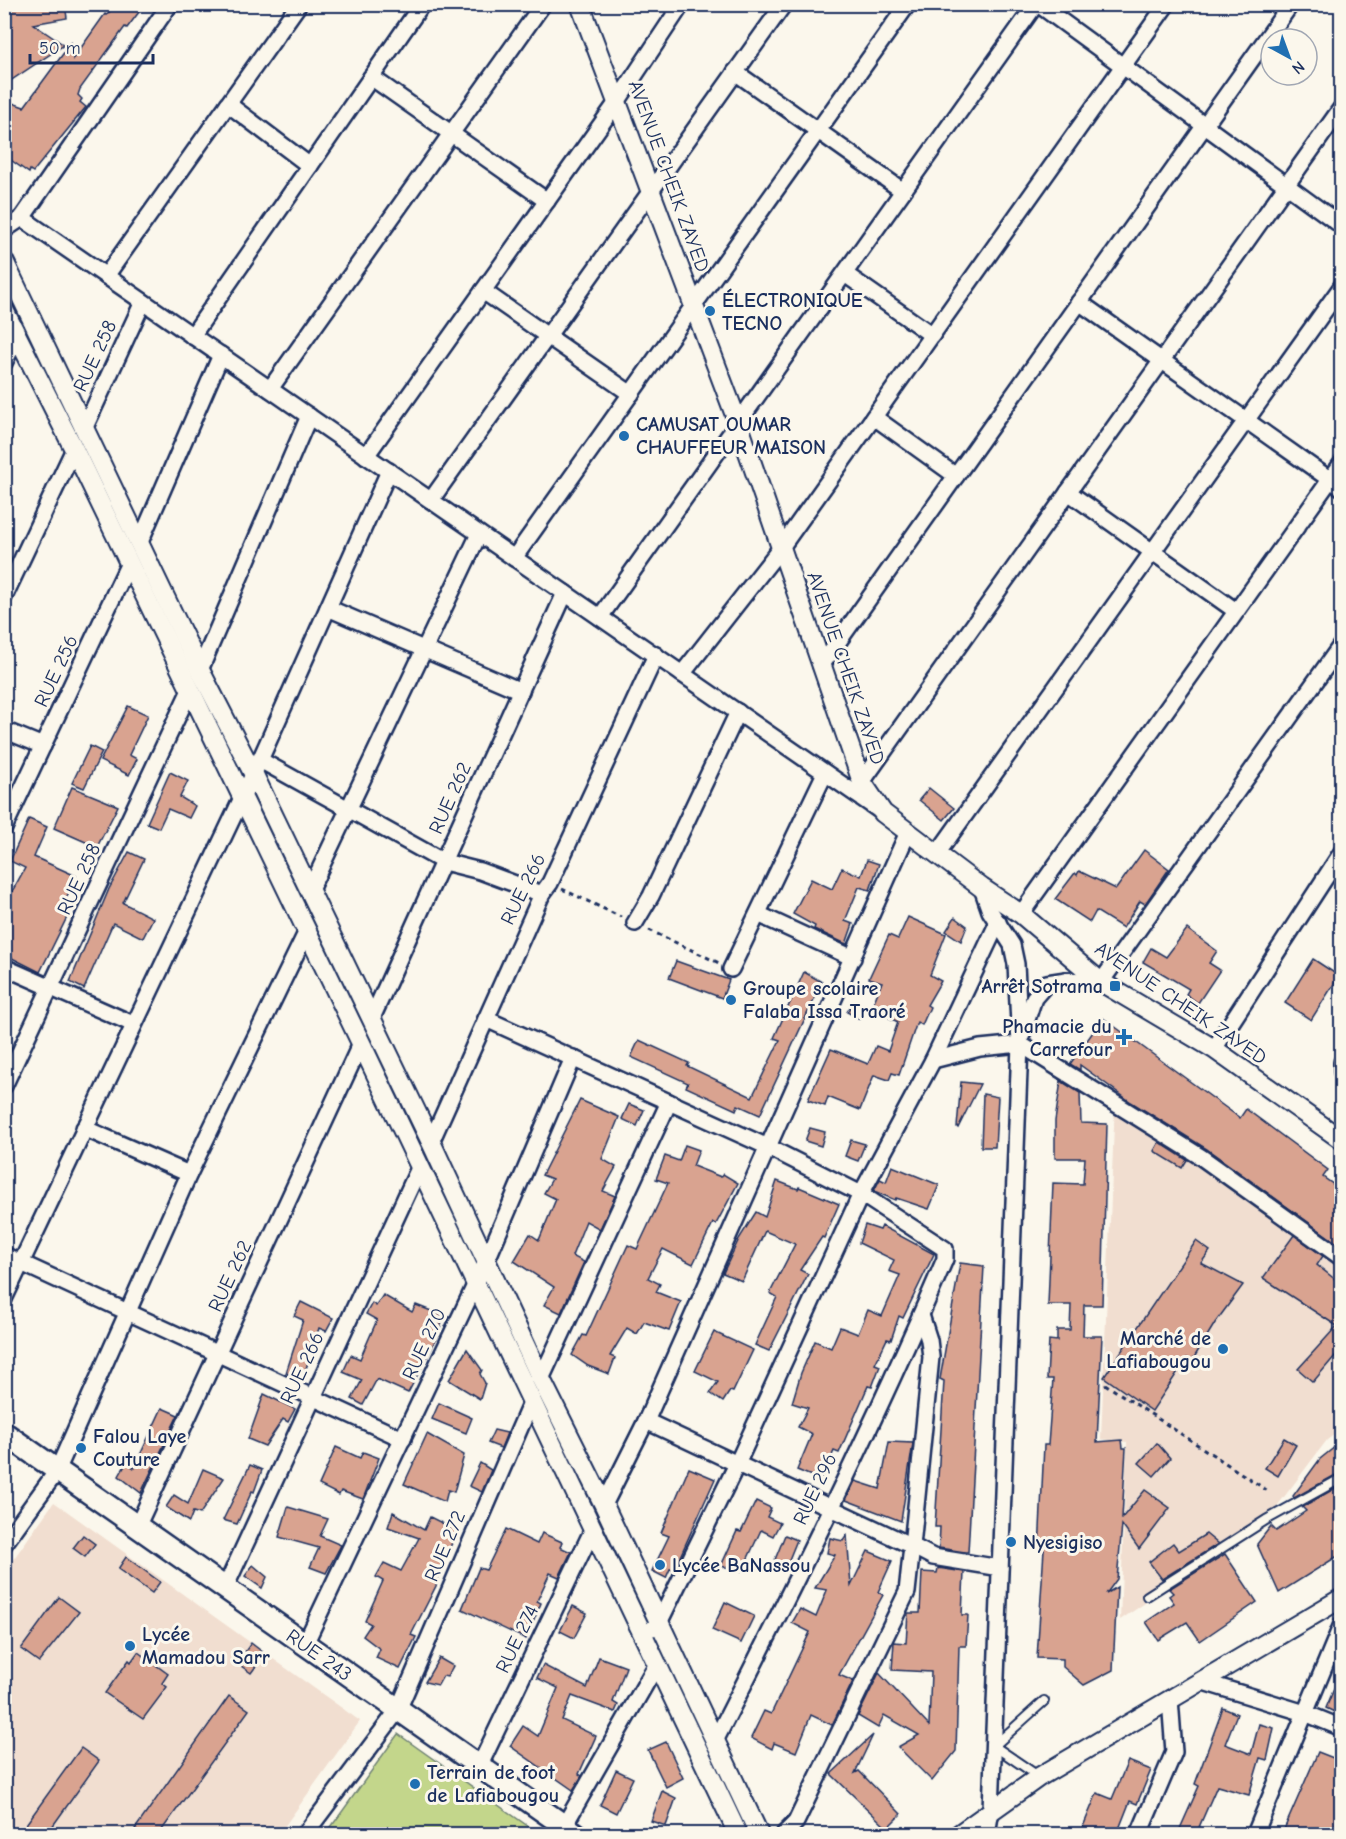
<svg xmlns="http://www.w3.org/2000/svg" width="1346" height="1839" font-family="'Comic Neue',sans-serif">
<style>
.built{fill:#f1ded0}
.green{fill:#c3d68b;stroke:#6f8274;stroke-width:1.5}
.building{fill:#d9a390;stroke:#1b2f5e;stroke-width:1.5}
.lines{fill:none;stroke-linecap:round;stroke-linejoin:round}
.service-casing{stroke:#1b2f5e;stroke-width:12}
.minor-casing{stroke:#1b2f5e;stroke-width:20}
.tertiary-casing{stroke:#1b2f5e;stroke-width:22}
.secondary-casing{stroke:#1b2f5e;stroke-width:26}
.path{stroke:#1b2f5e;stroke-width:3;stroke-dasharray:4.5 4.5;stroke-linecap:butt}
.service{stroke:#fbf7ec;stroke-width:8}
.minor{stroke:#fbf7ec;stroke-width:15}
.tertiary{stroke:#fbf7ec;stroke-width:18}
.secondary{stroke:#fbf7ec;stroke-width:21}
.poi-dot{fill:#1f6fb2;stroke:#fbf7ec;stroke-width:2}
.labels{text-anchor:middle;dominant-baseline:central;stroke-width:6;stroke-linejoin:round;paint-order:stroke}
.street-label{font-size:20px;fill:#1b2f5e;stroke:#fbf7ec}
.poi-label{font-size:20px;font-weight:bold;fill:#1b2f5e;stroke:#fbf7ec;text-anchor:start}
</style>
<rect width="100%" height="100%" fill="#fbf7ec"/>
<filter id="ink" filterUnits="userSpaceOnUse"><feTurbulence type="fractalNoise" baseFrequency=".0167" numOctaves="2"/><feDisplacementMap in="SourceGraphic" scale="12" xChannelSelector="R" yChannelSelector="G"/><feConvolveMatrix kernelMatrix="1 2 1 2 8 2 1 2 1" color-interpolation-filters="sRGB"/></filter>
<g filter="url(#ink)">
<g class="built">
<path d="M1115 1101 1341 1269 1342 1429 1327 1440 1266 1521 1120 1620 1127 1442 1101 1439Z"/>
<path d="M54 1502 360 1721 279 1834H5V1571Z"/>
</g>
<path class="green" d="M398 1734 539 1834H326Z"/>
<g class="building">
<path d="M4 4H65L67 18 33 24 64 45 4 85Z"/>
<path d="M115 4H130L139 12 127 28 125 27 80 89 78 95 82 99 80 102 86 107 33 172 30 170 29 173 8 158 9 155 4 152V100L24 107 71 43 73 59 105 14 107 15Z"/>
<path d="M128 706 148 715 129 755 137 759 129 775 100 761Z"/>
<path d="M90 746 102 752 84 788 72 783Z"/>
<path d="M170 772 188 781 180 797 195 806 189 818 168 809 159 828 147 823Z"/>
<path d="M72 787 118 806 97 847 54 828Z"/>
<path d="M929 788 954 808 944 820 919 800Z"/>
<path d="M29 819 47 827 34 857 76 876 65 901 73 905 40 972 4 954V906L25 868 10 861Z"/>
<path d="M1144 850 1169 869 1145 904 1140 901 1123 928 1096 911 1090 922 1055 899 1075 873 1077 875 1079 871 1116 889Z"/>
<path d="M129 852 144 859 123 903 153 918 143 938 113 923 84 989 70 982 109 889Z"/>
<path d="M867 860 879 864 870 890 859 887 845 921 853 924 846 944 814 929 815 926 793 914 811 879 832 889 842 868 861 876Z"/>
<path d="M908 917 946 934 930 975 941 981 927 1005 930 1007 922 1025 917 1022 899 1075 892 1073 889 1080 874 1075 860 1110 828 1097 825 1106 808 1100 831 1049 868 1064 876 1046 888 1051 898 1022 871 1009 882 982 869 978 889 935 898 939Z"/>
<path d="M955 917 967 926 961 941 946 931Z"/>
<path d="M1187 929 1217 951 1209 963 1220 970 1198 1003 1186 994 1189 989 1143 962 1151 948 1166 957Z"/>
<path d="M1313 959 1339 976 1311 1020 1285 1003Z"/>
<path d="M676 961 729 980 722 998 669 978Z"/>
<path d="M804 972 822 982 760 1115 738 1105 736 1110 686 1087 688 1083 631 1057 639 1040 689 1063 687 1066 752 1097 780 1040 774 1038Z"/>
<path d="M854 1001 867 1008 860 1019 847 1012Z"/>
<path d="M1103 1018 1240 1118 1246 1109 1328 1170 1323 1177 1341 1190V1246L1207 1149 1131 1102 1080 1065V1070L1070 1064Z"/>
<path d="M1061 1081 1080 1093 1081 1123 1107 1124 1102 1305H1084L1083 1336H1102L1097 1442 1122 1440 1123 1448H1126L1122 1518 1145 1490 1170 1508 1139 1549 1122 1525 1117 1579 1106 1594 1117 1587 1113 1670 1084 1685 1063 1667V1659L1037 1658 1044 1550H1039L1044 1445H1048L1053 1379H1047L1049 1340 1057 1341V1330H1070L1071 1305H1048L1053 1183 1083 1184 1085 1158H1055V1121Z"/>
<path d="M961 1082 980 1084 958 1128 957 1127Z"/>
<path d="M983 1094 998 1097 995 1147H981Z"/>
<path d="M580 1100 619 1117 602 1159 616 1167 603 1191 615 1196 600 1229 586 1221 572 1256 584 1262 561 1313 544 1305 554 1287 514 1261 530 1234 539 1240 556 1199 544 1193 552 1179 542 1175Z"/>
<path d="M629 1104 644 1110 637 1126 622 1119Z"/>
<path d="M810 1128 825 1132 821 1146 805 1141Z"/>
<path d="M851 1140 865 1144 858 1161 845 1156Z"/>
<path d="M1159 1142 1187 1160 1182 1168 1154 1151Z"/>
<path d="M685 1145 699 1150 693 1166 721 1177 723 1174 738 1183 716 1224 713 1223 693 1264 663 1249 648 1278 660 1284 656 1292 681 1302 669 1331 644 1322 637 1334 627 1328 610 1356 615 1358 609 1374 588 1366 572 1355 583 1335 586 1336 628 1245 637 1249 668 1183 656 1179 665 1156 679 1161Z"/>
<path d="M892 1166 939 1185 929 1209 896 1198 895 1200 874 1191 880 1179 886 1182Z"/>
<path d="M777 1181 798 1189 799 1187 839 1204 824 1238 822 1237 800 1270 808 1274 769 1351 755 1345 777 1297 770 1293 795 1244 765 1231 742 1281 723 1273 739 1239 756 1212 765 1217Z"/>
<path d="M865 1225 880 1230 882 1226 934 1254 903 1318 899 1316 891 1340 887 1339 875 1364 880 1366 872 1387 868 1386 839 1453 834 1451 821 1480 797 1470 812 1434 798 1427 808 1408 792 1403 801 1373 815 1341 831 1348 840 1327 858 1334 868 1310 882 1316 900 1275 889 1271 894 1260 859 1243Z"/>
<path d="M1294 1235 1323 1256 1317 1265 1341 1284V1349L1313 1382 1298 1369 1337 1326 1263 1278Z"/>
<path d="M1196 1241 1210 1251 1201 1263 1243 1285 1215 1323 1192 1361 1187 1358 1152 1411 1104 1377Z"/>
<path d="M960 1263 984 1266 968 1552H965L939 1548 940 1527H935L944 1381 940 1379Z"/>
<path d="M383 1295 412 1312 416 1305 444 1316 438 1335 408 1393 377 1379 363 1405 352 1399 362 1380 343 1372 351 1355 360 1359 377 1320 366 1314 372 1303 376 1306Z"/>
<path d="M301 1302 333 1318 326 1331 319 1328 303 1378 286 1373 303 1320 294 1316Z"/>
<path d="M714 1332 753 1350 733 1392 730 1391 723 1402 710 1393 718 1382 695 1371Z"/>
<path d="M467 1349 482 1370 480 1374 485 1383 480 1399 449 1380Z"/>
<path d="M264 1394 295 1409 288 1422 283 1419 265 1446 248 1439Z"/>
<path d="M439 1403 472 1418 466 1433 432 1419Z"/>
<path d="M162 1408 178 1415 141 1493 119 1476 127 1462 134 1468Z"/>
<path d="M494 1430 507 1433 501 1448 488 1443Z"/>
<path d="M427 1434 464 1455 454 1492 448 1490 445 1502 404 1484Z"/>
<path d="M1284 1438 1296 1445 1278 1476 1265 1468Z"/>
<path d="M889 1442 913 1443 901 1521 846 1500 855 1481 880 1489Z"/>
<path d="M1341 1442V1472L1294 1498 1293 1496 1320 1459Z"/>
<path d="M1157 1443 1170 1458 1154 1476 1139 1463Z"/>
<path d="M336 1447 360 1458 363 1452 379 1458 363 1499 341 1491 339 1495 319 1485Z"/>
<path d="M480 1463 491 1470 482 1492 469 1486Z"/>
<path d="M250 1465 262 1470 254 1492 252 1491 237 1524 223 1520Z"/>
<path d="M689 1468 715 1479 674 1570 670 1569 666 1578 652 1571 669 1536 661 1533Z"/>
<path d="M203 1469 224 1478 200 1514 193 1512 189 1522 166 1507 174 1495 188 1504Z"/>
<path d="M1341 1485V1554L1279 1593 1257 1544 1271 1526 1276 1531 1306 1511 1302 1507Z"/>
<path d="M756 1501 771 1508 767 1517 780 1523 773 1536 761 1530 742 1571 721 1566 737 1531 741 1532Z"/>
<path d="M288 1507 328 1519 320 1536 341 1545 326 1573 310 1567 319 1548 279 1537Z"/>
<path d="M393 1512 424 1530 430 1517 458 1531 443 1561 436 1586 411 1635 416 1637 400 1669 376 1658 380 1649 363 1636 371 1624 365 1621 383 1581 376 1577 384 1563 401 1571 419 1538 388 1527Z"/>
<path d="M506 1529 537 1544 542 1533 562 1542 560 1547 571 1552 559 1577 550 1573 537 1601 541 1603 526 1639 462 1609 479 1568 486 1570Z"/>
<path d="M1206 1534 1218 1544 1162 1579 1149 1562 1173 1543 1179 1551Z"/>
<path d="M83 1535 95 1544 85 1557 73 1548Z"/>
<path d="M785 1535 797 1540 786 1567 774 1562Z"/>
<path d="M847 1535 851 1586 868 1551 892 1561 878 1592 883 1595 839 1675 853 1681 832 1725 811 1715 796 1752 774 1743 772 1749 751 1738 764 1711 771 1714 810 1632 792 1623 800 1609 816 1617 827 1590 815 1588 835 1555 827 1553 830 1538 843 1541Z"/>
<path d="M1225 1554 1257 1602 1200 1641 1187 1622 1158 1640 1146 1622 1174 1603 1169 1596 1173 1593 1169 1589Z"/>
<path d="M126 1557 160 1582 152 1593 118 1569Z"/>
<path d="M253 1565 267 1577 262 1588 245 1576Z"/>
<path d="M938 1568 964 1572 962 1615H968L966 1646H959L956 1751 932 1781 898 1747 919 1735 884 1715 878 1728 858 1716 879 1673 929 1726 931 1672 892 1670 894 1642 906 1643 908 1613H920L922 1572 937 1573Z"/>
<path d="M59 1597 79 1612 39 1662 21 1649Z"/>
<path d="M725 1602 754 1616 741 1643 712 1630Z"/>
<path d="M573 1606 587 1613 574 1638 560 1631Z"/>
<path d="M251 1643 265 1654 251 1673 237 1663Z"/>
<path d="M138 1652 168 1674 162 1683 167 1687 143 1719 105 1693 129 1660 131 1662Z"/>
<path d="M599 1657 626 1667 613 1702 618 1705 615 1712 572 1696 562 1720 596 1736 579 1774 582 1776 573 1790 510 1746 523 1726 538 1736 558 1688 537 1678 543 1665 587 1688Z"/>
<path d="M439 1658 453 1666 447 1677 443 1676 438 1685 425 1682Z"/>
<path d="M1341 1672V1715L1326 1708Z"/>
<path d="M229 1696 249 1710 159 1834H142L135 1829Z"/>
<path d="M1223 1708 1237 1714 1225 1744 1251 1754 1259 1724 1274 1728 1267 1760 1260 1758 1249 1795 1217 1786 1196 1834H1187L1179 1831 1199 1786 1195 1784Z"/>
<path d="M873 1735 855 1773 859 1771 901 1814 887 1828 831 1774Z"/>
<path d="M666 1742 683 1778 666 1787 648 1750Z"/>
<path d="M81 1748 99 1761 47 1834H19Z"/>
<path d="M1318 1752 1341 1761V1834H1282Z"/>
<path d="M1128 1761 1151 1770 1137 1804 1130 1801 1117 1834H1080L1097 1793 1112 1799Z"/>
<path d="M616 1770 633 1778 616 1813 600 1805Z"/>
<path d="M662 1791 676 1798 666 1826 651 1821Z"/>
</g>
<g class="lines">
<g class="service-casing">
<g id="service">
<path d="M1147 1596 1266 1520 1342 1478"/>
<path d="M1038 1776 994 1746 1044 1701"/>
</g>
</g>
<g class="minor-casing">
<g id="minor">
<path d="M1038 4 1342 226"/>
<path d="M735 72 903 191"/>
<path d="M371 77 547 201"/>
<path d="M228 104 310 166"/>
<path d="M22 218 879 810"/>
<path d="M4 230 22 218 170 4"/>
<path d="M845 274 932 335"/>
<path d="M106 276 299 4"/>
<path d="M483 291 631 394"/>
<path d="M1079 302 1342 488"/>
<path d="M192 336 422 4"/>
<path d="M4 363 17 336"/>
<path d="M270 389 543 4"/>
<path d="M874 417 956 476"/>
<path d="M85 427 143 302"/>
<path d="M366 456 617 102 682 4"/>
<path d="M1068 492 1236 611"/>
<path d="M431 500 784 4"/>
<path d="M140 542 221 355"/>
<path d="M514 558 908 4"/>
<path d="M4 597 74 449"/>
<path d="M328 608 521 691"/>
<path d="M600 617 1036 4"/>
<path d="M821 666 1291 4"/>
<path d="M200 670 309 416"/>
<path d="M682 674 780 549 1167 4"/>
<path d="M4 730 43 746"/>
<path d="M260 760 444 862 480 871 542 894"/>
<path d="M862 782 1342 107"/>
<path d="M4 828 129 563"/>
<path d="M937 854 1342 286"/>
<path d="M982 888 990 911 1012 945 1016 964 1020 1044 991 1810 987 1834"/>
<path d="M310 890 479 534"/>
<path d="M758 914 853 958"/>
<path d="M1021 914 1342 463"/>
<path d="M635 923 651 896 738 712"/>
<path d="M4 967 133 1024"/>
<path d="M731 969 825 773"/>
<path d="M372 1018 565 593"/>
<path d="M486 1019 768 1147 861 1194 945 1249V1259C875 1423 795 1584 714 1743"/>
<path d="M1022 1035 1034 998 1047 983 1066 980 1101 982 1342 644"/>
<path d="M1214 1049 1342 852"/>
<path d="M933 1060 980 1048 1020 1044 1201 1157 1342 1258"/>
<path d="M1342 1062V1072"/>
<path d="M4 1086 190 690"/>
<path d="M84 1128 189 1174"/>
<path d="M431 1142 542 894 550 883 656 655"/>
<path d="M4 1255 403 1439"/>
<path d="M4 1299 260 760 389 471"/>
<path d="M921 1315 929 1340 931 1357 912 1546 933 1557 1000 1568"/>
<path d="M541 1379 669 1102"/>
<path d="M646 1421 912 1546 907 1592 796 1822 784 1834"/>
<path d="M604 1505 646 1421 908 832"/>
<path d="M137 1527 361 1043"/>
<path d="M4 1544 57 1471 189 1174 306 933"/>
<path d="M225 1588 420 1166"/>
<path d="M653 1628 659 1623 737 1464 861 1194 933 1060 998 922"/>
<path d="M305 1644 486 1262 573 1058"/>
<path d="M1200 1681 1305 1713 1342 1728"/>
<path d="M479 1767 593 1529"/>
<path d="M564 1826 657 1664"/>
<path d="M305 1834 398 1710 532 1400"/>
<path d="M1139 1834 1174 1752 1170 1699"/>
<path d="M1255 1834 1342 1624"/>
</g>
</g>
<g class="tertiary-casing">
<g id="tertiary">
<path d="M580 4 738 423 862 782 883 813 982 888 1021 914 1101 982 1214 1049 1342 1140"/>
<path d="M4 261 200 670 253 773 431 1142 541 1379 604 1505 759 1834"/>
<path d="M4 310 74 449 361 1043 738 1834"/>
<path d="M959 1834 1039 1777 1342 1598"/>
</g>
</g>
<g class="secondary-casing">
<path id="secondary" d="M4 1433 576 1834"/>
</g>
<g class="path">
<path d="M562 889 621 917"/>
<path d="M649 930 719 963"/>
<path d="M1105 1384 1268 1491"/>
</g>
<use href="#service" class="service"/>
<use href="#minor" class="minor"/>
<use href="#tertiary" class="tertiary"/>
<use href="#secondary" class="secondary"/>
</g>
</g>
<g class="poi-dot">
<circle cx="710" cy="311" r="6"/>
<circle cx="624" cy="436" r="6"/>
<rect x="1109" y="980" width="12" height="12" rx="3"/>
<circle cx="731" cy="1000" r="6"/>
<path d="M1121 1028h6v6h6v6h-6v6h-6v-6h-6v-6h6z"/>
<circle cx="1223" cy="1349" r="6"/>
<circle cx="81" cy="1448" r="6"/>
<circle cx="1011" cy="1542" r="6"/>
<circle cx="660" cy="1565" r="6"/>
<circle cx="130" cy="1646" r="6"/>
<circle cx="415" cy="1784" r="6"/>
</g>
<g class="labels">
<g class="street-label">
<text transform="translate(669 176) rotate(70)">AVENUE CHEIK ZAYED</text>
<text transform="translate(95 356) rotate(-65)">RUE 258</text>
<text transform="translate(846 668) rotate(71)">AVENUE CHEIK ZAYED</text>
<text transform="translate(56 671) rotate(-65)">RUE 256</text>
<text transform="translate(450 798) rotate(-66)">RUE 262</text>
<text transform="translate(79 879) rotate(-65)">RUE 258</text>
<text transform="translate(523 889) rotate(-64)">RUE 266</text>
<text transform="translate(1181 1003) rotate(34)">AVENUE CHEIK ZAYED</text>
<text transform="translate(230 1276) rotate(-65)">RUE 262</text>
<text transform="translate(424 1344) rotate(-65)">RUE 270</text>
<text transform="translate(302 1368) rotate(-65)">RUE 266</text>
<text transform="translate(815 1489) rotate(-65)">RUE 296</text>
<text transform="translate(445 1546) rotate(-67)">RUE 272</text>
<text transform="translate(517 1639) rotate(-64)">RUE 274</text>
<text transform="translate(319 1655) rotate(35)">RUE 243</text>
</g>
<g class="poi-label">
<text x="722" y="300">ÉLECTRONIQUE<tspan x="722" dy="23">TECNO</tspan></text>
<text x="636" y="424">CAMUSAT OUMAR<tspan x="636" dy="23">CHAUFFEUR MAISON</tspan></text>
<text x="1103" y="986" text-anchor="end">Arrêt Sotrama</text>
<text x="743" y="988">Groupe scolaire<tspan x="743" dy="23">Falaba Issa Traoré</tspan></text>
<text x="1112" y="1026" text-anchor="end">Phamacie du<tspan x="1112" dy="23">Carrefour</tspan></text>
<text x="1211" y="1338" text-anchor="end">Marché de<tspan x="1211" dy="23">Lafiabougou</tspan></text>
<text x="93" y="1436">Falou Laye<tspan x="93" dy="23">Couture</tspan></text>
<text x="1023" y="1542">Nyesigiso</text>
<text x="672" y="1565">Lycée BaNassou</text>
<text x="142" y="1634">Lycée<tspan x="142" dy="23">Mamadou Sarr</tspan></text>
<text x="427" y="1772">Terrain de foot<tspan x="427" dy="23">de Lafiabougou</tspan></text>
</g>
</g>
<rect width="1346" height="1839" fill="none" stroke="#fbf7ec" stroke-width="24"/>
<rect x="12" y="12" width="1322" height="1815" fill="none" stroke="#1b2f5e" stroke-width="2" filter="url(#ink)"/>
<g transform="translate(1289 57) rotate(139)"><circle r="28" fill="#fbf7ec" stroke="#a1a7b3" stroke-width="1.5"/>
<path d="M0-4.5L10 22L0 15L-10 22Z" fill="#1f6fb2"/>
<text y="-9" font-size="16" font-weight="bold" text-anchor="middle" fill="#1b2f5e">N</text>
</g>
<path d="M30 54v9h123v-9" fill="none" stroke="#1b2f5e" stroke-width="3"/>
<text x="39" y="54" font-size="18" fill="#1b2f5e" stroke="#fbf7ec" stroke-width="4.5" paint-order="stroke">50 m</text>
</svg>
